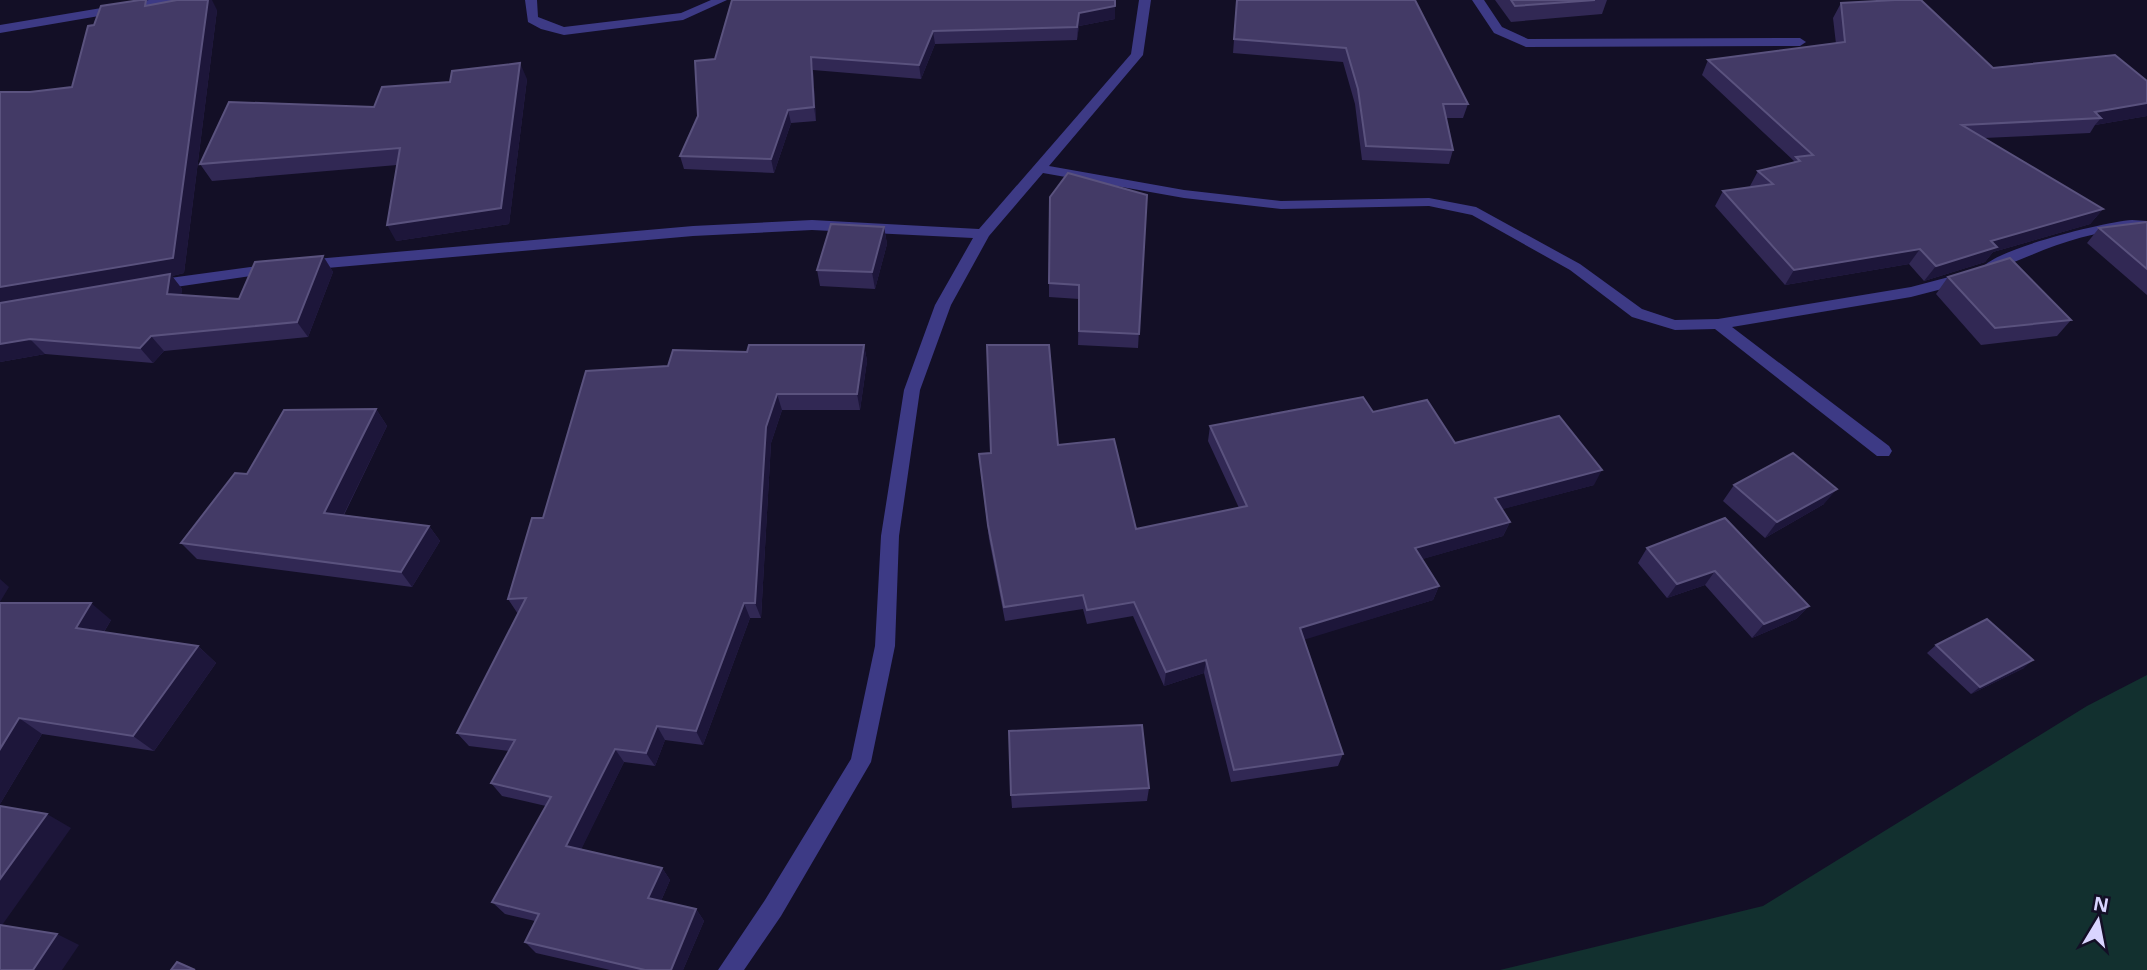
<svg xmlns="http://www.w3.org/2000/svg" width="2147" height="970" font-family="'Open Sans',sans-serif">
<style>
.green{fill:#12302f}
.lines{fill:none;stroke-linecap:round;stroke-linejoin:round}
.minor{fill:#3d3a85;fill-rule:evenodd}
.wall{fill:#312854}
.shaded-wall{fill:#1d163a}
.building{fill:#433a66;stroke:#5a527e;stroke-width:2}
</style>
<rect width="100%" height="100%" fill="#130f26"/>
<path class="green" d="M2147 675V970H1500L1763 906 2087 706Z"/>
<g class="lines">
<g class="minor">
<path d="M149 0H175L169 4 0 33V25Z"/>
<path d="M525 0H537L538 17 564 27 681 13 711 0H727L683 20 564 35 541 29 528 22Z"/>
<path d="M1139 0H1151L1143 55 1049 166 1184 190 1281 201 1429 198 1476 207 1580 264 1642 309 1675 320 1718 319 1911 287 1964 273 1972 278 1969 282 1911 297 1732 327 1889 446 1892 451 1889 456H1877L1715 329 1675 330 1632 317 1570 270 1472 215 1429 206 1281 209 1184 198 1043 173 989 236 951 305 920 390 899 536 895 646 871 762 781 916 744 970H718L765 900 851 759 875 646 881 536 904 390 935 305 973 238 812 230 693 236 304 270 297 265 304 260 693 226 812 220 979 229 1131 54Z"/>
<path d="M1472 0H1484L1502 27 1528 39 1800 38 1806 42 1800 46 1526 47 1494 33Z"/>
<path d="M2132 220 2147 221V231C2095 225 2042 251 1995 270H1985L1983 267C1999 248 2104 222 2132 220Z"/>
<path d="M273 264 280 269 278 272 155 290 147 285 155 280Z"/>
</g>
</g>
<g class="wall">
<path d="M1237 0H1415L1468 104 1463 118H1446L1453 150 1449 164 1362 160 1355 104 1343 62 1233 53Z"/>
<path d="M1495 0H1607L1602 14 1511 22Z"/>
<path d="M1841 3 1993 68 2147 81V116L2095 125 2090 133 1984 138 2103 209 2090 224 1993 252 1985 262 1924 281 1909 264 1785 285 1715 206 1723 191 1751 187 1750 186 1758 171 1793 163 1794 161 1702 75 1708 60 1836 44 1833 18Z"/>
<path d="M150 5 217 10 184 273 172 276 182 289 181 295 239 299 323 256 333 272 308 337 164 351 153 363 45 354 0 362 30 92 72 87 94 25Z"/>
<path d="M1115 6V19L1079 26 1077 40 935 44 921 79 813 70 816 121 791 123 774 173 684 169 680 156 698 116 715 59Z"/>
<path d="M527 79 509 224 396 241 397 165 212 181 200 164 374 107Z"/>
<path d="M1147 195 1138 348 1078 345 1079 299 1049 297V283Z"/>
<path d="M2147 222V295L2087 243 2099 228Z"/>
<path d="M884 227 887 244 875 289 820 286 817 270Z"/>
<path d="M1948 277 2071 320 2057 336 1981 345 1936 294Z"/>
<path d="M864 345 867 361 860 410H782L771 443 761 618H750L703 745 665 740 655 766 624 762 581 849 662 868 670 880 661 901 696 909 704 921 683 970H610L536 953 525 942 535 921 505 914 492 902 546 806 502 796 491 783 509 751 469 746 457 733 518 614 508 599 543 518 668 366 747 352Z"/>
<path d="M376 409 387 426 344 515 429 526 440 541 412 587 197 559 181 543 247 474Z"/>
<path d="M1373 412 1455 443 1594 485 1502 509 1510 522 1503 536 1422 559 1439 586 1433 600 1304 639 1343 754 1338 766 1231 782 1204 673 1164 686 1133 616 1087 624 1083 609 1005 621 989 539 979 454 1058 445 1136 529 1239 508 1208 441 1210 426Z"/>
<path d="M1734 485 1824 504 1765 538 1723 501Z"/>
<path d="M1725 518 1809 606 1796 619 1752 638 1705 585 1667 598 1638 563 1647 548Z"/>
<path d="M0 603 111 620 104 632 198 646 216 663 154 751 42 734 0 804Z"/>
<path d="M1936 645 2024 668 1971 694 1927 653Z"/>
<path d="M1149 788 1147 801 1012 808 1011 795Z"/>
</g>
<g class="shaded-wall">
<path d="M208 0H212L217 10 184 273 172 276 182 289 179 309 0 305V287Z"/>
<path d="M1115 6V19L1079 26 1077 40 1079 13Z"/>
<path d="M933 31 935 44 921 79 919 65Z"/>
<path d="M811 57 813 70 816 121 814 107Z"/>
<path d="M520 63 527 79 509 224 396 241 387 225Z"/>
<path d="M2147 103V116L2095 125 2101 118 2095 112Z"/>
<path d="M788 110 791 123 774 173 771 159Z"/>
<path d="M2103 209 2090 224 1993 252 1985 262 1924 281 1936 266 1991 241Z"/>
<path d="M884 227 887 244 875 289 872 272Z"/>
<path d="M1920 249 1909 264 1785 285 1794 270Z"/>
<path d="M323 256 333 272 308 337 297 322Z"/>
<path d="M151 336 164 351 153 363 140 348Z"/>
<path d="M30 339 45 354 0 362V344Z"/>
<path d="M864 345 867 361 860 410 857 394Z"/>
<path d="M777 394 782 410 771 443 761 618 755 603 766 427Z"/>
<path d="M376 409 387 426 337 528 324 513Z"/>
<path d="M1602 470 1594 485 1488 513 1495 498Z"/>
<path d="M1837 489 1824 504 1765 538 1777 522Z"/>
<path d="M1510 522 1503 536 1409 563 1415 548Z"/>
<path d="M429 526 440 541 412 587 401 572Z"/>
<path d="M1715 571 1705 585 1667 598 1677 584Z"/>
<path d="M0 579 9 587 0 602Z"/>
<path d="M1439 586 1433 600 1297 642 1300 628Z"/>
<path d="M91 603 111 620 96 645 76 628Z"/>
<path d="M744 603 750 618 703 745 696 731Z"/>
<path d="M1809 606 1796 619 1752 638 1764 624Z"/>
<path d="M198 646 216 663 154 751 133 736Z"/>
<path d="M1206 660 1204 673 1164 686 1166 672Z"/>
<path d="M2033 660 2024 668 1971 694 1980 687Z"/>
<path d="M19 718 42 734 0 804V749Z"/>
<path d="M657 726 665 740 655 766 646 753Z"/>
<path d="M615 749 624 762 577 858 566 846Z"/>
<path d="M47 814 71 828 0 928V879Z"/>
<path d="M662 868 670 880 657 910 648 898Z"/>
<path d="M696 909 704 921 683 970H671Z"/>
<path d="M57 934 79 945 62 970H33Z"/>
</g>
<g class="building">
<path d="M140 0H146L145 6 177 0H208L173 258 0 287V92H30L72 87 88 26 94 25 101 6Z"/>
<path d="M732 0H1115V6L1079 13 1077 27 933 31 919 65 811 57 814 107 788 110 771 159 680 156 698 116 695 61 715 59Z"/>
<path d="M1237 0H1415L1468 104H1443L1453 150 1366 146 1358 89 1346 48 1234 39Z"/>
<path d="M1511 0H1595L1515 6Z"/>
<path d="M1895 0H1921L1993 68 2115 55 2147 81V103L2095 112 2101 118 1962 125 2103 209 1991 241 1997 247 1936 266 1920 249 1794 270 1723 191 1773 184 1758 171 1800 161 1796 157 1813 155 1708 60 1845 42 1841 3Z"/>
<path d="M520 63 501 208 387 225 400 148 200 164 229 102 374 107 382 87 450 82 452 71Z"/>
<path d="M1068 173 1147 195 1139 334 1079 331V285L1049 283 1050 197Z"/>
<path d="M2147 222V269L2099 228Z"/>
<path d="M831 224 884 227 872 272 817 270Z"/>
<path d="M323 256 297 322 151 336 140 348 30 339 0 344V303L170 274 167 294 239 299 255 262Z"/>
<path d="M2010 258 2071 320 1995 328 1948 277Z"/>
<path d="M749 345H864L857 394H777L766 427 755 603H744L696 731 657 726 646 753 615 749 566 846 662 868 648 898 696 909 671 970H645L525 942 539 914 492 902 551 797 491 783 515 740 457 733 526 598 508 599 532 518H543L586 371 668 366 673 350 747 352Z"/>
<path d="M987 345H1049L1058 445 1114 439 1136 529 1247 506 1210 426 1363 397 1373 412 1427 400 1455 443 1559 416 1602 470 1495 498 1510 522 1415 548 1439 586 1300 628 1343 754 1234 770 1206 660 1166 672 1134 602 1087 610 1083 595 1004 607 988 525 979 454 991 453Z"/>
<path d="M376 409 324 513 429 526 401 572 181 543 235 473 247 474 284 410Z"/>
<path d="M1793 453 1837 489 1777 522 1734 485Z"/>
<path d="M1725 518 1809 606 1764 624 1715 571 1677 584 1647 548Z"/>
<path d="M0 603H91L76 628 198 646 133 736 19 718 0 749Z"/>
<path d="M1987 619 2033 660 1980 687 1936 645Z"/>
<path d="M1142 725 1149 788 1011 795 1009 731Z"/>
<path d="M0 806 47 814 0 879Z"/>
<path d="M0 925 57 934 33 970H0Z"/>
<path d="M177 962 195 970H171Z"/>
</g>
<g transform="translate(2098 921) rotate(10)" stroke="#130f26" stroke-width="5" paint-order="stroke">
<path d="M0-5L12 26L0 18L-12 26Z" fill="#d9d4ff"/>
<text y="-10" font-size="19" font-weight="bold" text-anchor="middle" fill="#d9d4ff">N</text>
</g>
</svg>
